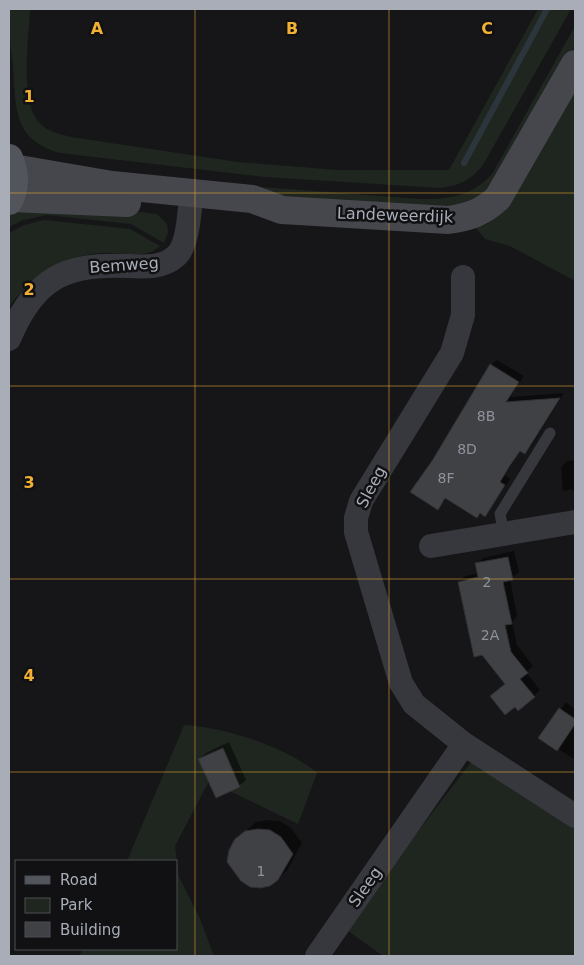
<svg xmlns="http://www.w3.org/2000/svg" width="584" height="965" font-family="'DejaVu Sans',sans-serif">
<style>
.green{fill:#1e261f}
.shadow{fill:#0007}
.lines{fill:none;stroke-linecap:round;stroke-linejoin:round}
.stream{stroke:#2c353c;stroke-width:6}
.building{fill:#404145;stroke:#303034}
.lane{stroke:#37383d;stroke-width:11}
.street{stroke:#37383d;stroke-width:24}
.secondary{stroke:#45474d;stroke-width:28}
.primary{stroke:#53555c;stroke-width:28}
.grid{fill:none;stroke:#f2b134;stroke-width:1;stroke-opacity:0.55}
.labels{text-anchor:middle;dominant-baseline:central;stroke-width:5;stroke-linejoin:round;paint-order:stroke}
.number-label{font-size:14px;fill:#8e929b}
.street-label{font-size:16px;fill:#a8adb8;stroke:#111113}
.grid-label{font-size:16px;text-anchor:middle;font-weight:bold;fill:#f2b134;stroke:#111113;stroke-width:5;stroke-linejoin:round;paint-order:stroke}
</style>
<rect width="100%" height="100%" fill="#161618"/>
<g class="green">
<path d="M10 9H30C29 37 20 97 37 120 45 131 59 134 71 137L238 162 338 170H449L538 9H571L483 165C471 180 459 186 440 188L265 177 60 153C13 140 16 108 13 67 11 48 8 28 10 9Z"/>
<path d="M575 26V46L491 190 468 207 285 200 249 186 420 199C449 199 471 197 492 174Z"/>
<path d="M575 86V281L510 246 485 239 475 227 487 224 495 217Z"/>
<path d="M18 208H106L157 214 167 224 168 232 164 243 131 224 47 215 23 220 9 227V214Z"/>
<path d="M44 220 130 229 160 246C144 261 121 251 101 253 61 256 32 275 9 307V233L24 225Z"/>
<path d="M184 725C223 727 288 747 317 773L298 824 209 781 175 846 179 877 200 919 214 956H79L83 949H176V861H127Z"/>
<path d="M472 761 575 822V956H383L344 928Z"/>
</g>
<g class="shadow">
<path d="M497 360 524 376 510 397 564 393 531 447 525 453 521 450 505 475 510 479 485 515 481 512 477 517 447 497 437 508 433 462 491 365Z"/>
<path d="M575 460V499L573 489 563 491 561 467 567 461Z"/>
<path d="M514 551 519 572 510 579 517 616 512 622 517 645 533 666 526 672 540 690 534 696H491L506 683 459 582 465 576 479 573 477 564 483 558Z"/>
<path d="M566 702 575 709V760L540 737Z"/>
<path d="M229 742 246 780 239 786 199 759 206 753Z"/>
<path d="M268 820 280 821 291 828 302 843 288 869 278 879 236 840 256 822Z"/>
</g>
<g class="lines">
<path class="stream" d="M464 163 547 9"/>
</g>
<g class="building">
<path d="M490 364 519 382 506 402 560 398 525 454 520 451 509 467 500 482 505 485 485 517 480 513 477 518 445 498 438 510 410 492 432 461Z"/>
<path d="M508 557 513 580 503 582 512 624 505 625 511 652 528 673 520 679 535 697 518 711 515 707 505 715 490 696 505 684 482 655 474 657 458 582 478 577 475 563Z"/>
<path d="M559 708 575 719V724L557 751 538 738Z"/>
<path d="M223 748 240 787 216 798 198 759Z"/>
<path d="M258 829 270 830 281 837 293 854 278 880 270 886 260 888 250 887 241 881 227 862 229 850 235 839 245 831Z"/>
</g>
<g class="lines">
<path class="lane" d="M504 534 500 514 550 433"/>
<g class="street">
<path d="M463 277V315L452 353 361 501 356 518V532L401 683 414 704 464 744 575 816"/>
<path d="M9 339C34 279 64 263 128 266 145 267 163 268 176 256 188 246 190 209 191 194"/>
<path d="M431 546 575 522"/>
<path d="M317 956 464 744"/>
</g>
<g class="secondary">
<path d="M13 168 112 185 252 199 282 210 448 220C469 217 482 213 498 198L575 64"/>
<path d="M11 198 127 203"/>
</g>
<path class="primary" d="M9 158C15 172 16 187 9 201"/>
</g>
<path class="grid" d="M195 9V956M389 9V956M9 193H575M9 386H575M9 579H575M9 772H575"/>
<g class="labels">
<g class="number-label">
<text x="486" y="416">8B</text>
<text x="467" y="449">8D</text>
<text x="446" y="478">8F</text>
<text x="487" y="582">2</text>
<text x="490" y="635">2A</text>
<text x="261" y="871">1</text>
</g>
<g class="street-label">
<text transform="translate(395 215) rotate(2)">Landeweerdijk</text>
<text transform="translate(124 265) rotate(-4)">Bemweg</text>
<text transform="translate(371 487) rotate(-62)">Sleeg</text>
<text transform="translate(365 887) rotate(-55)">Sleeg</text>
</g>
</g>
<g class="grid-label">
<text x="97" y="34">A</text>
<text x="292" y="34">B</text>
<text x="487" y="34">C</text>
<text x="29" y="102">1</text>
<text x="29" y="295">2</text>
<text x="29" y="488">3</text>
<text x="29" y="681">4</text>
</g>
<rect width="584" height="965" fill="none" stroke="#a8adb8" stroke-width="20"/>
<rect x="15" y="860" width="162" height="90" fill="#111113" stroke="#4d4f55"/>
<rect x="25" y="876" width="25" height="8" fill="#53555c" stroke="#4d4f55"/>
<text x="60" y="885" font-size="15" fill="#a8adb8">Road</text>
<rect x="25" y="898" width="25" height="15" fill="#1e261f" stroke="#4d4f55"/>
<text x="60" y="910" font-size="15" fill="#a8adb8">Park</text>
<rect x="25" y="922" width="25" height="15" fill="#404145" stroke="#4d4f55"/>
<text x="60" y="935" font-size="15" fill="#a8adb8">Building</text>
</svg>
